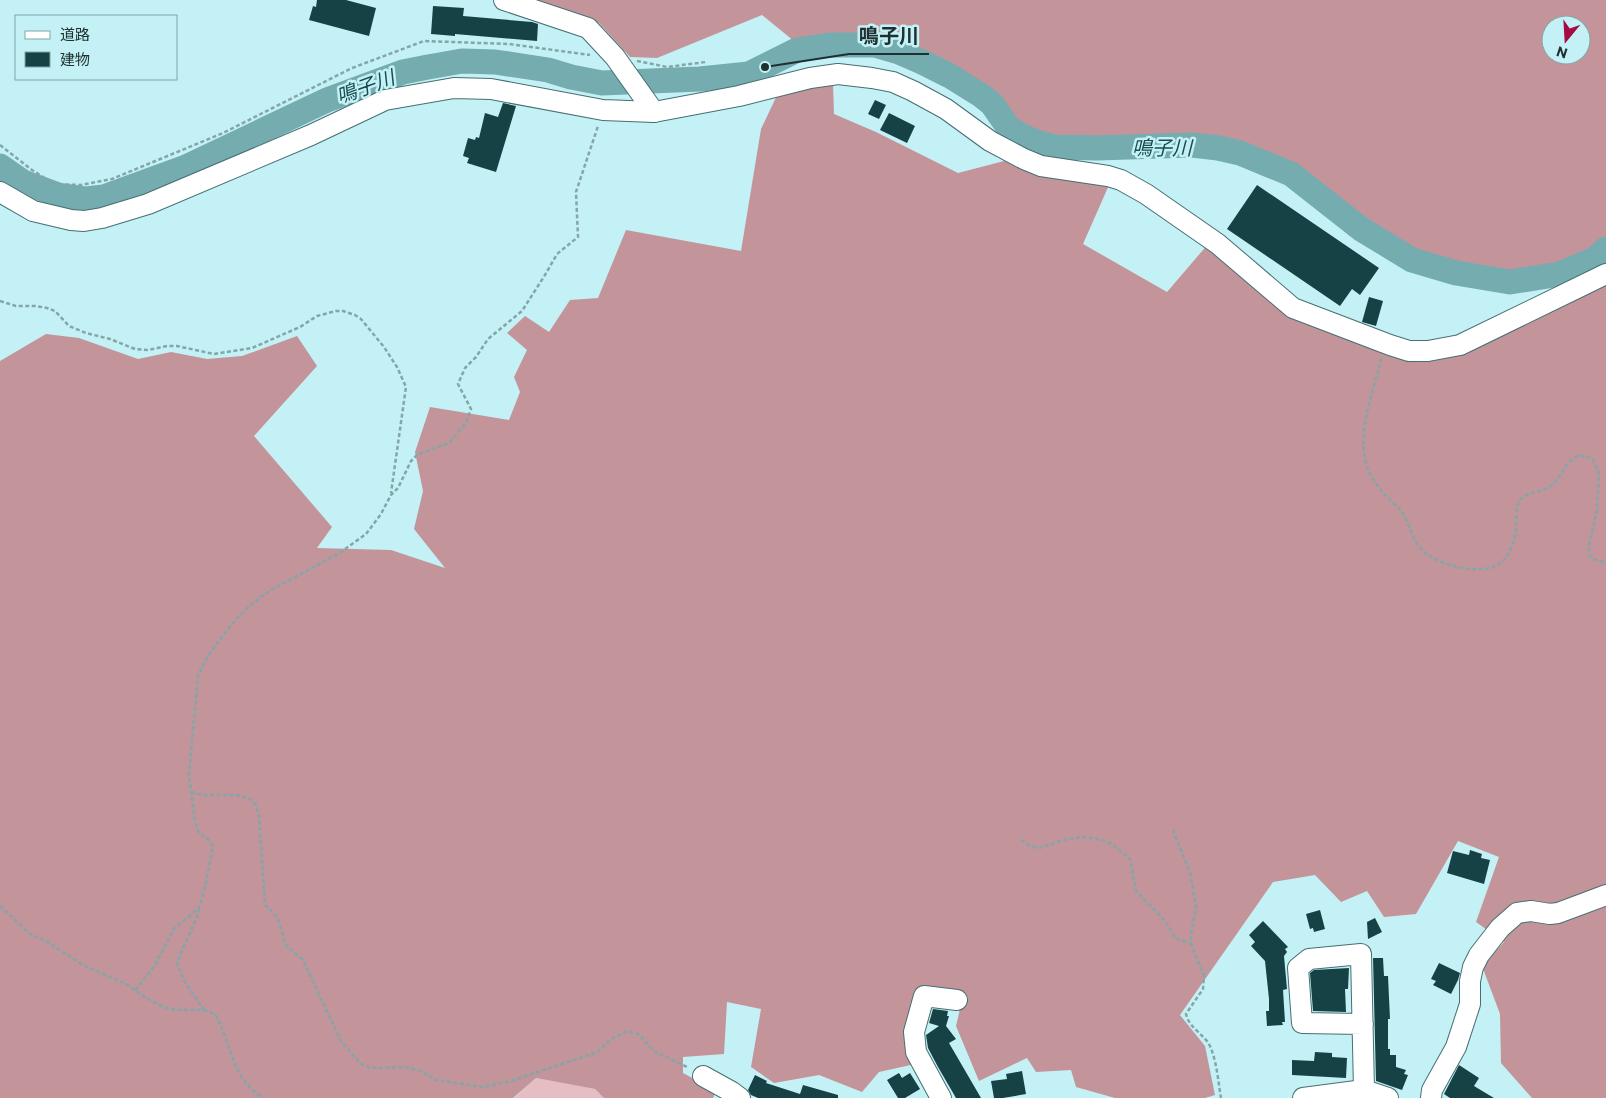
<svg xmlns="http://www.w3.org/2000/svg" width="1606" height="1098" font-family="Commissioner,'Noto Sans JP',sans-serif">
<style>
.green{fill:#e6bdc2}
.forest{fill:#c3949a;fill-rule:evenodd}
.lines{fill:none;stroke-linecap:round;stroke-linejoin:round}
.river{stroke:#74acb0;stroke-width:25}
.building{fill:#174245}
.minor-casing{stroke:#456f72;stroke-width:22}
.path{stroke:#83a6a8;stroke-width:2.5;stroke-dasharray:4 2.5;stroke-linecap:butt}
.minor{stroke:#fff;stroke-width:20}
.labels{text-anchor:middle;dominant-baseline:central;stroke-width:5;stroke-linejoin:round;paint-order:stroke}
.water-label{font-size:20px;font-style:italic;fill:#194b4f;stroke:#c4f1f5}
.leader{fill:none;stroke:#1e3031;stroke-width:2}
.callout-dot{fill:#1e3031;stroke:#c4f1f5;stroke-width:2}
.callout-label{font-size:20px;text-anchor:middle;font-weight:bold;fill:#1e3031;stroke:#c4f1f5;stroke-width:5;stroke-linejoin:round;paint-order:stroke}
</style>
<rect width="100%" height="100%" fill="#c4f1f5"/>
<path class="green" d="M536 1078 595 1089 604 1098H514Z"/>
<g class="forest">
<path d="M529 0H1606V237L1590 251 1558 265 1510 273 1458 264 1416 251 1366 222 1296 166 1243 145 1220 138 1192 135 1097 139 1056 137 1024 127 1015 120 998 98 988 89 926 53 902 43 876 36 853 35 829 36 794 41 762 15 657 58 630 57 599 23ZM1551 25H1581V55H1551Z"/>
<path d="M833 84 834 114 876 132 958 173 1004 161 1065 177 1109 185 1083 244 1167 292 1209 243 1294 317 1413 360 1606 284V1098H1532L1501 1063 1500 1014 1482 966 1504 942 1476 922 1499 857 1458 841 1416 914 1384 917 1367 891 1341 902 1315 875 1273 882 1180 1015 1205 1046 1215 1095 1205 1098H1115L1076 1087 1071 1070 1036 1072 1027 1058 979 1081 956 1026 963 996 918 989 915 1064 879 1072 862 1092 819 1075 774 1083 751 1067 761 1009 727 1002 724 1054 683 1057V1073L716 1091 713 1098H604L595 1089 536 1078 513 1098H0V361L46 334 79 338 138 359 171 352 207 359 242 356 297 336 317 366 254 436 332 527 317 548 391 550 445 568 414 529 423 491 415 452 430 407 509 420 520 392 514 377 527 350 507 333 525 316 549 332 570 300 598 298 626 230 741 251 761 129 779 91Z"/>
</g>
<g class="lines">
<path class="river" d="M0 166 23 182 58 195 86 199 104 197 186 167 327 100 403 72 428 67 462 61 495 62 548 70 571 77 602 83 700 79 749 74 797 50 830 45H875L899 52 922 62 950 76 982 96 992 104 1008 127 1020 135 1036 142 1055 147 1097 148 1192 145 1218 148 1240 153 1291 174 1361 229 1412 260 1456 273 1510 282 1560 274 1595 259 1606 249"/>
</g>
<g class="building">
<path d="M317 0H346L376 8 369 36 309 20 313 6 316 7Z"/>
<path d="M433 6 464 8 463 16 532 22 538 24 537 41 455 34V36L431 34Z"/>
<path d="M875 100 886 105 879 119 868 114Z"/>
<path d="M503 103 516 106 496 172 467 163 469 158 463 156 468 138 475 140 476 137 479 138 485 113 498 117Z"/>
<path d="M889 113 915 126 907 143 880 130Z"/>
<path d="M1257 185 1379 268 1360 295 1352 289 1340 306 1227 229Z"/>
<path d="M1369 297 1383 301 1376 326 1362 322Z"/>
<path d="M1470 850 1482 854 1481 858 1490 860 1484 884 1447 873 1453 851 1469 855Z"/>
<path d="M1320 910 1325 929 1314 932 1313 928 1310 929 1306 914Z"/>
<path d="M1375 918 1382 932 1368 939 1367 922Z"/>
<path d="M1263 921 1288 947 1285 949 1287 952 1284 956 1287 989 1283 990 1285 1022H1282L1283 1025 1267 1026 1266 1011H1269V999L1265 961 1251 946 1255 942 1249 935Z"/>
<path d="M1373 958H1383L1384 976H1388L1390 1019H1388V1049H1390V1055H1396V1067L1406 1070 1404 1074 1408 1075 1402 1090 1376 1081Z"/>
<path d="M1439 963 1460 973 1458 980 1451 994 1433 985 1436 981 1431 979Z"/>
<path d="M1349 968 1348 989H1345L1346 1012 1313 1011 1310 973 1314 970Z"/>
<path d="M933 1009 948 1011 947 1016H949L946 1026 956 1039 949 1043 981 1098H956L938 1067 928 1048 926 1035 939 1026 929 1023Z"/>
<path d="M1315 1052 1332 1053V1057L1347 1058 1346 1078 1292 1075V1060L1314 1061Z"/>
<path d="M1459 1065 1479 1078 1474 1086 1494 1098H1450L1444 1094Z"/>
<path d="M1022 1071 1026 1094 1003 1098H994L991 1081 1007 1079 1006 1074Z"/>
<path d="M899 1073 902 1078 910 1073 920 1089 905 1098H898L887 1080Z"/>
<path d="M755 1075 767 1081 766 1083 800 1094 803 1085 838 1095V1098H758L751 1095 748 1090Z"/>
</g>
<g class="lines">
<g class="minor-casing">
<g id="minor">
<path d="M504 0 588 28 615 57 654 112"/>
<path d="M0 192 33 211 71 220 84 221 102 218 148 204 311 135 385 100 454 88 491 89 603 110 654 112 739 96 810 78 838 74 872 78 893 82 913 91 946 109 990 141 1024 159 1041 166 1108 176 1121 180 1146 194 1218 244 1293 308 1390 345 1409 351H1428L1460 345 1606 274"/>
<path d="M1363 1024 1302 1023 1298 968 1309 959 1361 954 1364 1090"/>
<path d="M703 1076 732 1092 740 1098"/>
<path d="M941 1098 916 1052 914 1032 924 996 957 1000"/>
<path d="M1303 1098 1364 1090 1388 1098"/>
<path d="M1431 1098 1432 1090 1456 1047 1470 1004V981L1473 967 1479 955 1500 928 1517 913 1531 911 1550 914 1558 913 1606 895"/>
</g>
</g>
<g class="path">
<path d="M637 61 667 67 706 62"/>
<path d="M0 145 32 170 54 184 81 185 112 179 223 133 352 68 424 41 509 44 590 55"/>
<path d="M0 301 16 306H36L47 308 55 311 69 326 86 333 110 339 135 349 148 350 167 346H177L214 354 252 348 300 327 317 316 336 311H343L355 315 361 319 384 347 397 367 406 387 391 493"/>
<path d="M1381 358 1380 365C1371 397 1355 439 1369 472 1374 483 1384 494 1392 502 1395 505 1398 507 1401 510 1409 522 1412 539 1422 550 1438 566 1486 578 1503 561 1510 554 1515 540 1516 530 1517 521 1515 508 1520 500 1527 491 1539 493 1548 488 1560 481 1564 464 1575 457 1582 454 1587 457 1593 459L1599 474 1597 510 1589 546V555L1593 559 1606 563"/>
<path d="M191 792 202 795H239L250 799 256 805 259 816 265 905 278 918 286 945 303 960 341 1041 361 1064 371 1068 405 1067 421 1071 436 1080 483 1087 511 1081 598 1052 611 1039 627 1031 638 1034 654 1051 689 1068"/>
<path d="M1173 830 1190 873 1196 906 1191 935V944L1204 976 1203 989 1186 1014C1189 1028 1204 1034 1210 1046 1217 1062 1218 1081 1221 1098"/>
<path d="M1021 840 1030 846 1039 848 1067 839 1085 837 1103 840 1113 845 1130 859 1136 891 1166 922 1175 938 1191 944"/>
<path d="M0 906 30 934 46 941 83 965 126 984 151 1001 164 1007 176 1010H204L215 1014C232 1044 231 1078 263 1098"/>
<path d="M199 908 198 915 177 962 183 979 204 1010"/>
<path d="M135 990 154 967 174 929 199 908 205 887 213 846 209 840 199 833 195 822 189 774 198 676 207 657 231 625 246 609 269 591 338 554 366 534 381 514 391 495 398 488 411 461 418 454 449 443 466 423 471 409 458 384 465 368 476 357 488 339 522 311 545 275 557 254 578 237 576 192 598 126"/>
</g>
<use href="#minor" class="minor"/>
</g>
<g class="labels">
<g class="water-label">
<text transform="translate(365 86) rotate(-20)">鳴子川</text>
<text x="1162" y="147">鳴子川</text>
</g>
</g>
<path class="leader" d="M765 67L849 54H929"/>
<circle class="callout-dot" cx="765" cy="67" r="5"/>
<g class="callout-label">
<text x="889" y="43">鳴子川</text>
</g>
<rect x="15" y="15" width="162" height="65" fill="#c4f1f5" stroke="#82a4a7"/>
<rect x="25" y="31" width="25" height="8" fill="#ffffff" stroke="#82a4a7"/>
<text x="60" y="40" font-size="15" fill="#1e3031">道路</text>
<rect x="25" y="52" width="25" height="15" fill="#174245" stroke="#82a4a7"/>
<text x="60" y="65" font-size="15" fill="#1e3031">建物</text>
<g transform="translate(1566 40) rotate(198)"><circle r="24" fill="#c4f1f5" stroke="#82a4a7"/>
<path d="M0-4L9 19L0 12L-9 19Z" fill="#a50c43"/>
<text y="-8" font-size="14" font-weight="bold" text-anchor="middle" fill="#1e3031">N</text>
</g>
</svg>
